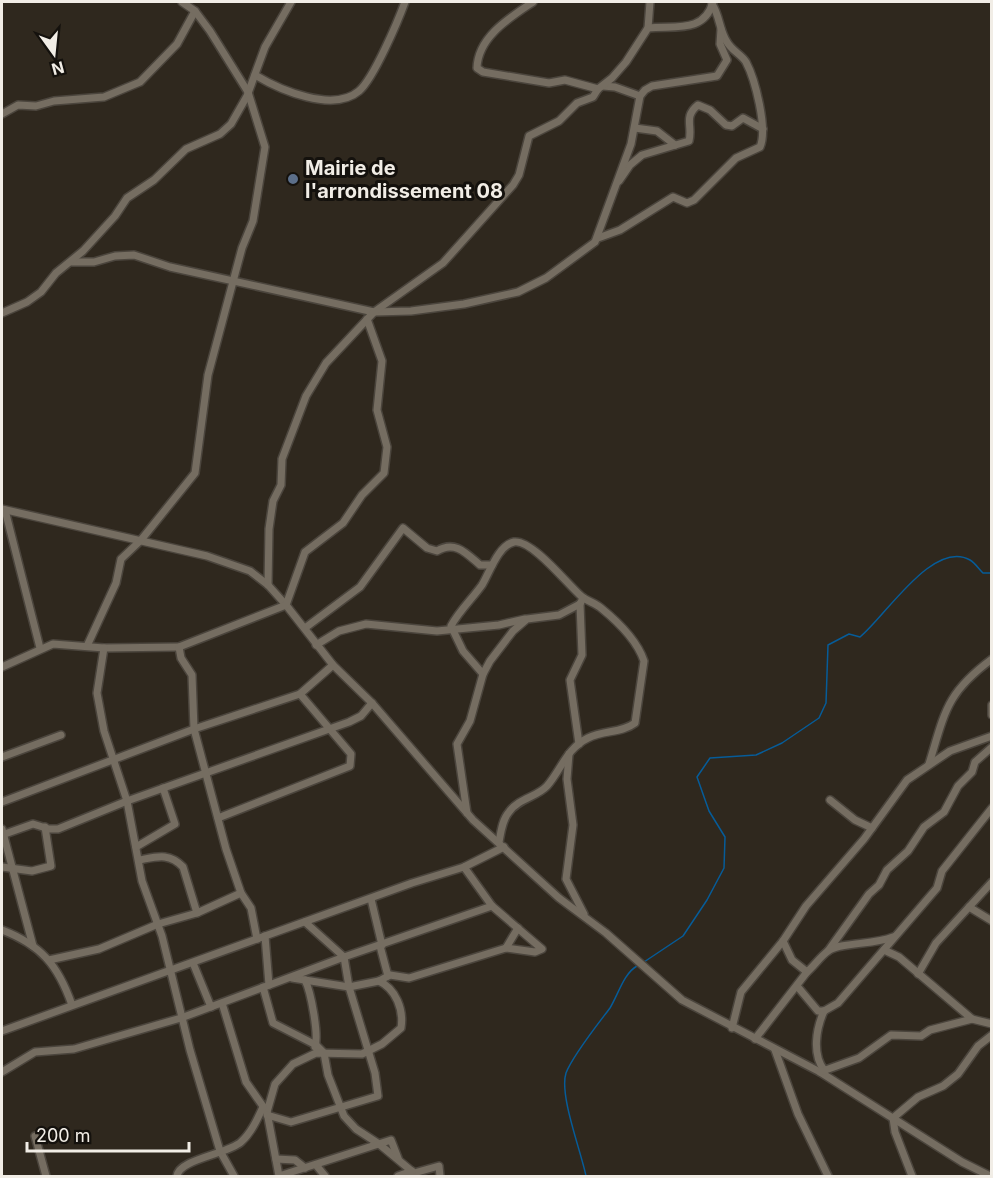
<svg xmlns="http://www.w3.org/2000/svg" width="993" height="1178" font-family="Inter,sans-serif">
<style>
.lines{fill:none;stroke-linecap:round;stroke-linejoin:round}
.stream{stroke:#065c99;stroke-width:1.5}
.minor-casing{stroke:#4b453d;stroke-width:10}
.minor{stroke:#756d61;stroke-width:7}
.service-dot{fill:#5c6f8a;stroke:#14110d;stroke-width:2}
.labels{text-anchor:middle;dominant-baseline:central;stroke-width:6;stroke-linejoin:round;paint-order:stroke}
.poi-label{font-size:20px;font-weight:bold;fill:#f1ede6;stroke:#14110d;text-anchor:start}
</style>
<rect width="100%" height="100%" fill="#2f281e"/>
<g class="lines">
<g class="stream">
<path d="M644 962 683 936 707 900 724 868 725 837 709 811 697 777 710 758 756 755 782 743 819 718 826 703 828 645 849 634 860 637C885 617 933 539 970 560 975 563 979 569 983 573H992"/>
<path d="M586 1176C581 1151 559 1095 566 1073 573 1055 598 1024 610 1008 618 995 624 973 637 966"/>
</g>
<g class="minor-casing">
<g id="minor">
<path d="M533 2C509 18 478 37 477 68L483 72 549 83 565 80 598 89"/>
<path d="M648 28 650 2"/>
<path d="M255 75C280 90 333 113 359 91 374 78 398 21 405 2"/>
<path d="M603 86 615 87 640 96"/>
<path d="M2 114 18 105 36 106 54 101 104 97 140 82 177 44 195 11"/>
<path d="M635 128 657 131 675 145"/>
<path d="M619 181 630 165 642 155 689 141C693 126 683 117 698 105L710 110 726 125 732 126 743 118 763 129"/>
<path d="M598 238 620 230 673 197 687 203 694 200 736 158 760 147C768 129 755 79 746 62 741 54 732 51 727 42 719 30 720 16 712 4"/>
<path d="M72 262H94L115 256 134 255 170 267 374 312 411 311 464 304 518 292 546 278 595 242 631 144 640 96 645 90 652 86 717 76 727 60 720 44 721 29"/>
<path d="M2 313 27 302 41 292 56 273 83 251 115 216 127 198 154 180 186 149 220 134 231 124 247 96 265 47 291 2"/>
<path d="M2 509 207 556 250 571 268 585 286 605 333 665 372 703 473 820 559 898 606 933 682 1000 820 1072 962 1162 990 1176"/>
<path d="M5 510 40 648"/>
<path d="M268 585 269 529 273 501 281 485 282 459 306 396 326 363 374 312 443 263 513 185 519 175 529 136 559 121 577 103 593 97 598 89 612 78 626 62 648 28C674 25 704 34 713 2"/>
<path d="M305 628 360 587 403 528 427 548 437 551C455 540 466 553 480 565H492"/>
<path d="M316 645 339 631 366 624 437 631 499 625 525 619"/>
<path d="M87 646 116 583 121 559 141 540 195 473 208 375 242 248 253 221 265 147 248 92 210 31 195 11 182 2"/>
<path d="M179 647 104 648 97 693 104 731 127 801 142 881 162 936 190 1050 220 1151 234 1176"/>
<path d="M2 667 53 644 104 648"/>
<path d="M483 674 463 651 451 626C459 611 472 599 482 585 489 574 498 545 514 542 532 539 568 585 581 596 587 601 595 603 601 608 617 621 637 640 644 661L635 723C622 733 604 730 588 738 567 748 561 770 547 786 537 797 519 798 509 812 502 820 501 832 499 842"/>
<path d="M992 705V715"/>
<path d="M579 744 570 680 582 655 580 604"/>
<path d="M569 754 567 779 573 825 566 879 584 914"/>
<path d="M2 757 61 735"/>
<path d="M929 764C945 712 946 693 992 659"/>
<path d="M830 800 855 820 872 828"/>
<path d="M2 802 194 729 300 694 333 665"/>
<path d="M467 813 457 744 470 721 483 674 490 661 513 631 527 619 559 615 580 604 583 598"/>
<path d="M218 818 350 766 351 754 300 694"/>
<path d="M2 829 33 946"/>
<path d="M2 835 33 824 49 829H58L127 801 349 722 361 716 372 703"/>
<path d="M136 847 175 824 163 788"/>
<path d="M139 860C156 857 169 852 183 867L197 913"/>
<path d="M2 867 32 871 51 866 45 827"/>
<path d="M464 867 492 906 542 949 535 952 506 948"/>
<path d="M371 899 382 945"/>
<path d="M969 907 992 921"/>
<path d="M2 930C41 945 58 965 72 1005"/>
<path d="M265 936 269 985"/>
<path d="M257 939 251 908 241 893 226 849 194 729 192 675 181 658 179 647 286 605 305 552 343 523 362 495 384 473 387 447 377 410 382 361 367 319"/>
<path d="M380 946 388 976"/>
<path d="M884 950 899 957 972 1019"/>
<path d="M828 951 869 894 879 885 887 870 908 851 924 827 944 812 958 786 972 772 975 762 992 747"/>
<path d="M49 960 99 949 158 924 197 913 241 893"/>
<path d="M193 963 211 1007"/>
<path d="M807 972C814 966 820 957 828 951 840 942 874 945 893 937"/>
<path d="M918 974 936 943 992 882"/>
<path d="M292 978 349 987 379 981 390 975 409 978 506 948 518 928"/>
<path d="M305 980C311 992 319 1035 315 1047"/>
<path d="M797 986 818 1011H824L838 1003 937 888 942 871 992 808"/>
<path d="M263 987 273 1023 316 1045 324 1053 328 1075 344 1116 356 1129 379 1144 414 1173 439 1166 440 1176"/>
<path d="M222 1003 246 1082 267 1112 279 1176"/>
<path d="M732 1028 741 992 783 941 806 906 864 839 907 780 950 751 992 736"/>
<path d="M2 1031 412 883 464 867 504 847"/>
<path d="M755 1039 807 972 792 960 783 941"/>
<path d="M775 1050 798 1114 828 1176"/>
<path d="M824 1070C812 1054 816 1029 824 1011"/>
<path d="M2 1072 35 1052 74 1049 181 1018 344 957 492 906"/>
<path d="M820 1072 859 1058 891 1035 921 1036 930 1030 972 1019 992 1024"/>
<path d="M267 1112 275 1084 293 1064 316 1053 362 1054 382 1044 401 1028C404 1010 396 989 379 981"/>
<path d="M267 1115 291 1122 378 1096 375 1073 349 987 344 957 305 922"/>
<path d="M35 1136 46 1176"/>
<path d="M276 1159 295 1160 305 1168"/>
<path d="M316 1165 325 1176"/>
<path d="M177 1176C179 1159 228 1154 241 1142 251 1133 257 1120 263 1107"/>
<path d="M279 1176 391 1140 398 1158"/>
<path d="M398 1176 412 1171"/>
<path d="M912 1176 895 1132 893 1118 918 1097 943 1086 958 1074 978 1046 992 1035"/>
</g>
</g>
<use href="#minor" class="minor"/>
</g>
<circle class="service-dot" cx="293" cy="179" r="6"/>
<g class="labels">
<g class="poi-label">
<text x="305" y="168">Mairie de<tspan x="305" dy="23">l'arrondissement 08</tspan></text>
</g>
</g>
<rect width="993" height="1178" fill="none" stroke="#f1ede6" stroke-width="6"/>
<g transform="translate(54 54) rotate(165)" stroke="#14110d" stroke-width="4.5" paint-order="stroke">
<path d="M0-4.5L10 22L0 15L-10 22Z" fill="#f1ede6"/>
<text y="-9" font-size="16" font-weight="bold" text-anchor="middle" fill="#f1ede6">N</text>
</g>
<path d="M27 1142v9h162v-9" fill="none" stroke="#f1ede6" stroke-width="3"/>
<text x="36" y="1142" font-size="18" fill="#f1ede6" stroke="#14110d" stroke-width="4.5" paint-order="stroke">200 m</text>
</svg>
